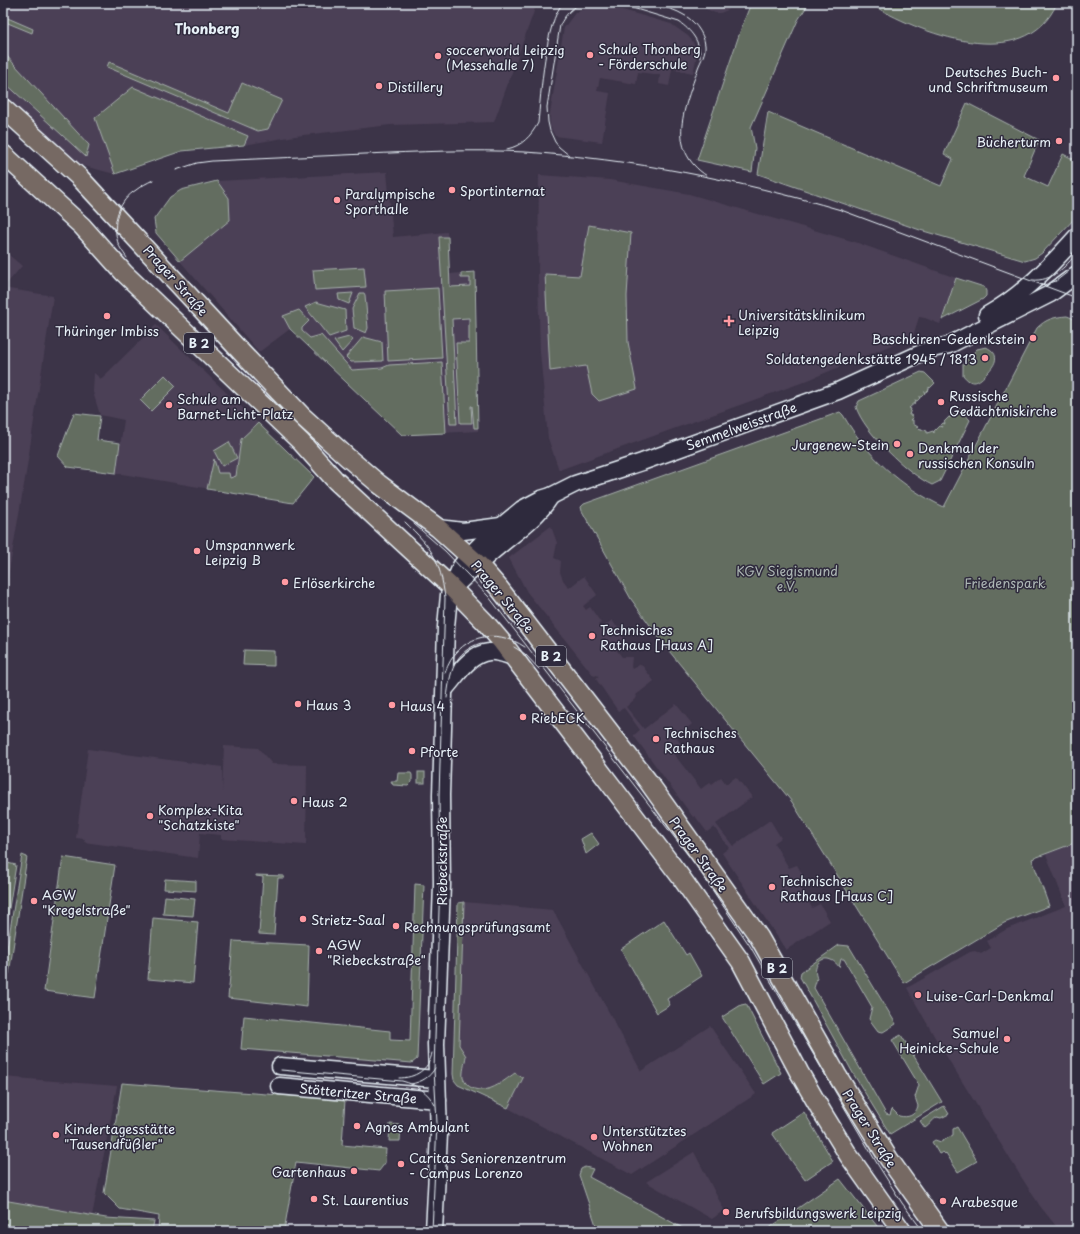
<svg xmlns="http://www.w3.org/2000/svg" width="1080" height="1234" font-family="'Playpen Sans',sans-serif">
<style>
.built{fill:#4c4056}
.green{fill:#636d61;stroke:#a6afac}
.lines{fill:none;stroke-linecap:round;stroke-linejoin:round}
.secondary-casing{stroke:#e8f1f8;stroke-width:19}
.primary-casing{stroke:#e8f1f8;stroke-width:21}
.secondary{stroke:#2f2a3d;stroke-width:16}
.primary{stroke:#766964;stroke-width:18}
.tram{stroke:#e8f1f8;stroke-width:1}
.poi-dot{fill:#ff9aa2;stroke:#2f2a3d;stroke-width:1.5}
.labels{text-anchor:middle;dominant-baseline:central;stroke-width:3;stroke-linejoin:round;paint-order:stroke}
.shield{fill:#2f2a3d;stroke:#b0b5c0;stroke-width:1}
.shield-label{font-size:12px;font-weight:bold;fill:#e8f1f8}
.poi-label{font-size:13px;fill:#e8f1f8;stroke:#2f2a3d;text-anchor:start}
.street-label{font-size:13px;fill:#e8f1f8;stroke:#2f2a3d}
.park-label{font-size:13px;fill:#acb6b4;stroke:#2f2a3d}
.neighbourhood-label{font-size:14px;font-weight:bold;fill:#e8f1f8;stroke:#2f2a3d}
</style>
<rect width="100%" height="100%" fill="#3c3448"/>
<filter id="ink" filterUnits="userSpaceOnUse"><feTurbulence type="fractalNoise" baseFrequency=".025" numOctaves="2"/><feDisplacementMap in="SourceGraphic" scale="8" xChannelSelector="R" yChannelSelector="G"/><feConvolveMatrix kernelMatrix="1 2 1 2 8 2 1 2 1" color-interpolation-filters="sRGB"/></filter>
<g filter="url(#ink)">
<g class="built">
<path d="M3 3H537L494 122 390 125 295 136 244 145 182 151 115 174 84 166 73 160 3 95Z"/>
<path d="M693 3H735L728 10 720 13H715Z"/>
<path d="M593 5H605L671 24 688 36 693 42 697 55 693 73 672 69 669 86 659 84 660 75 638 72 636 84 600 78 597 91 610 93 602 142 555 136 550 126V114L564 28 575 13Z"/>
<path d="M387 172 393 237 447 232 450 274 475 272 478 431 402 435 290 329 259 352 180 261 230 220 229 198 217 181Z"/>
<path d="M539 175 610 180 689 194 855 242 956 278 940 324 925 318 919 317 913 336 801 383 559 470 548 438 540 352 538 278Z"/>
<path d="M3 250 22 266 3 288 53 296 26 473 3 606Z"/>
<path d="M156 325 314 477 293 503 116 473 124 420 100 415 93 392 94 373 101 379Z"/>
<path d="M551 526 557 543 554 558 561 561 560 572 563 580 569 588 584 576 597 595 583 606 586 610 590 607 601 623 598 625 601 629 612 620 616 626 622 627 620 633 624 639 614 647 622 657H632L631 667 632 669 641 664 654 681 636 695 637 697 626 707 644 729 676 704 692 724 676 737 682 746 673 753 701 789 710 782 712 784 721 777 726 784 736 777 752 797 716 824 733 846 770 820 781 838 774 843 789 868 797 865 804 877 798 883 812 908 820 904 830 921 786 950 722 853 729 848 714 827 707 832 695 816 693 817 634 736V735L640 730 624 708 618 711 596 679 599 677 597 675 594 676 527 592 509 558Z"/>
<path d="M224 746 258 748 272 764 307 765 306 845 221 839V835L200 833 198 858 84 842 85 839 76 838 88 749 222 767V792Z"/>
<path d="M1077 842V1231H1060L1040 1206 1020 1175 937 1041 907 988 970 952 975 951 981 954 991 948 987 941 1007 929 1066 906 1046 854Z"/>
<path d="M464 902 553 910 641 1071 710 1026 756 1094 632 1175 508 1108 523 1078 515 1073 492 1088 486 1090H478L467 1085 463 1079V1073L466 1056 459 1045Z"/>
<path d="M3 1077 117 1086 92 1216 3 1200Z"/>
<path d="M694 1152 724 1210 712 1219 646 1182Z"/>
</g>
<g class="green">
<path d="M751 3H809L798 20 751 127 755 148 752 172 697 160 741 29Z"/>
<path d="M869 3H1057C1025 76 918 33 869 3Z"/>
<path d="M3 16 33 29 32 33 3 21Z"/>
<path d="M3 52 89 145 86 157 3 81Z"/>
<path d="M109 62 229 113 242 83 282 100 268 129 258 131 107 67Z"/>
<path d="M133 87 248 136 244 145 182 151 115 174 95 118Z"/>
<path d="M967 103 1039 140 1024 176 1048 187 1063 154 1077 161V216L1042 253 1035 258 1025 261 920 230 758 174 768 112 941 186 953 159 944 154Z"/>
<path d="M217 181 229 198 230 220 180 261 156 233 154 219 170 197 181 190Z"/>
<path d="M589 225 631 233 627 296 628 342 637 389 599 401 592 394 586 366 550 371 545 274 580 276Z"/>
<path d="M439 237H448L450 287 470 286V278H461V273L475 272 478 428H474L472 406H471L472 423H460L456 343H469V318L452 319 457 424H450Z"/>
<path d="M364 267 366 287 315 290 313 270Z"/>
<path d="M956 278 984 287 986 291V296L983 299 942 320Z"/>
<path d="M438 288 442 358 388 361 385 291Z"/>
<path d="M353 293 349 304 339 300 338 294Z"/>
<path d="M360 293H364L365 295 368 328 366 333 354 328 352 309Z"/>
<path d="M316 302 345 310 346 331 329 337 305 307Z"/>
<path d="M299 310 309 321 302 328V331L310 338 321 335 352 370 382 368 389 365 442 362 446 433 402 435 290 329 283 316Z"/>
<path d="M1067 316 1077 320V842L1032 859 1049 906 1004 923 904 983 792 802 665 646 631 599 582 511 581 507 584 504 840 412 843 415C867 456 901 487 944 507L1037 328C1046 319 1054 317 1067 316Z"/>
<path d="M349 337 353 340 342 352 334 341Z"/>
<path d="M363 337 382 342 383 361 351 362 346 357Z"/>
<path d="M986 347C1001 354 996 364 987 373 979 382 972 387 963 375V364L977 349Z"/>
<path d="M921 372 925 373 935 383 930 388 929 387V389L926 392H924L925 393 921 397H919L920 398 917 401 915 400 916 402 909 408 911 409 909 415H911L913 418 911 420H913V424L918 427 917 428 922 429V430H924L927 431V433L933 431 934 433V431L939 426 942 427 941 425 943 423 945 424 944 422 949 417 950 418V416L953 414H955L954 413 959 408 970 420 940 481 932 485C908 474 864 432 856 407L859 401Z"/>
<path d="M165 375 176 386 151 411 140 400Z"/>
<path d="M74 413 100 416 97 440 120 443 116 473 68 467 58 456Z"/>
<path d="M258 423 314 477 293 503 207 489 214 459 218 473H229L230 478 236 476 241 439Z"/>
<path d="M229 442 237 458 222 466 214 451Z"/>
<path d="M244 650 274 651V666L243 665Z"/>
<rect x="418" y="772" width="7" height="11"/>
<path d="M398 773H411L412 775V782L408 786 393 785 391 781H397Z"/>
<path d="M591 833 599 844 586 854 581 839Z"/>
<path d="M22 855 27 857 9 974H3Z"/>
<path d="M63 857 115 865 95 998 44 991Z"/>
<path d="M3 862 16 865 3 945Z"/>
<path d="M256 875 284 876V878H278L274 935 259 934 263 877 256 876Z"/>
<path d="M165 879 196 881V891L164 889Z"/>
<path d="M415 884 424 885 417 1059 412 1063 241 1049 244 1016 390 1031V1040L410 1041Z"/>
<path d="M165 896 195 899 193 916 163 914Z"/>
<path d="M464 902 459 1045 466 1056C465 1063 462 1072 463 1078 465 1083 468 1086 472 1088 488 1095 502 1082 515 1073L523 1078 508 1108 458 1085 454 1080 453 1074 458 903Z"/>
<path d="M153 918 198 922 193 983 148 979Z"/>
<path d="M664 920 686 955 689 953 702 976 667 999 670 1005 657 1013 621 949Z"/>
<path d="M233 941 309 945 307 1007 228 998Z"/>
<path d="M839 945 849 946 896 1024 883 1032 878 1031 869 1019 872 1007 844 959H841L839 967C837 964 834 961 831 960 820 955 812 968 817 978L814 988 886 1114 890 1115 892 1109 899 1116C908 1118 915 1116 918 1106L915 1097 919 1085 892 1040 901 1035 942 1102 890 1134 854 1075 800 977 801 972Z"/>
<path d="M746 1004 781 1073 764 1084 722 1017 741 1005Z"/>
<path d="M122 1083 345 1100 342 1145 386 1149 385 1163 379 1171 296 1162 284 1231H158L159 1216 120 1209 104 1193Z"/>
<path d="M944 1106 949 1114 941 1118 937 1117C932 1120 930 1125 925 1128L920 1121Z"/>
<path d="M804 1112 833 1161 805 1180 772 1133Z"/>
<path d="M390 1124 401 1125 400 1141H389Z"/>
<path d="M957 1127 977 1161 958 1172 946 1153 945 1154 943 1152 939 1154 932 1142 935 1140 941 1142 953 1135V1129Z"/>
<path d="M585 1167 593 1169 589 1177 688 1231 689 1229 692 1231H598L579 1175 581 1169Z"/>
<path d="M840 1179 881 1231H765Z"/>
<path d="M3 1200 106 1218 154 1221 152 1231H3Z"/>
</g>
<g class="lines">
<g class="secondary-casing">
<g id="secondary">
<path d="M987 315C1022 296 1051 265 1077 236"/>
<path d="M438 528 463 531 501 526"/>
<path d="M455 586C469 573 483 559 498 547 517 531 538 517 551 496"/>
<path d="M445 689C457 676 469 654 489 652 497 651 506 655 514 657"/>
<path d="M280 1066 436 1079"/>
<path d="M279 1086 438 1100"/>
<path d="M434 1231 439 1134 436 1044 442 885 441 795 446 627 449 595 461 566 469 556 487 538 522 509 541 499 551 496 575 484 642 462 838 391 928 350 949 345 1050 294 1077 274"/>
</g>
</g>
<g class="primary-casing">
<g id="primary">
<path d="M3 108 80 178 242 353 302 416 347 457 379 484 438 528 479 565 499 588 647 780 759 937 837 1075 889 1159 940 1231"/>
<path d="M3 154 82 226 124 273 301 442 336 481 449 585 485 622 502 642 611 785 680 876 741 962 799 1072 822 1112 849 1156 902 1231"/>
</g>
</g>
<use href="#secondary" class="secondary"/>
<use href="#primary" class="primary"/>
<g class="tram">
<path d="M616 3 679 22C691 30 701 42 700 58"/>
<path d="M647 3C658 6 672 8 682 14 693 19 704 33 705 45 706 53 701 60 698 68 686 106 664 148 707 176"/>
<path d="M507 149C522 146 531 136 538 123 541 94 545 22 563 3"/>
<path d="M570 156 559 147 555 142 550 131 548 122 547 107 560 25C565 15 572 7 583 3"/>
<path d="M176 170 197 163 212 161C263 159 314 156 365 154 418 152 471 149 525 152 631 159 738 180 841 210L1077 298"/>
<path d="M127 258C123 252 118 246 117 239 112 220 120 200 136 190 141 186 147 183 153 180"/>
<path d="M1032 280C1052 282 1065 267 1077 253"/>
<path d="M1041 286 1056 281 1069 271"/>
<path d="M405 522C432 548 440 559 445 598L439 796 440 878 434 1070 437 1123 432 1231"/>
<path d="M414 524 445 551 489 597 695 864 750 946 878 1165 902 1203 923 1231"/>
<path d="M514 647 525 654 539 669"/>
<path d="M445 673C457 636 494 626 525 647"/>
<path d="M447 698C450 673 453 652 481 643"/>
<path d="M281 1070 402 1081C417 1085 427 1091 435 1105"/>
<path d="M399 1078C415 1078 429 1070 432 1053"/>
<path d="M411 1084C422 1082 430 1077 435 1068"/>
</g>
</g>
</g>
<g class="poi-dot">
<circle cx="590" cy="55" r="4"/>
<circle cx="438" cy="56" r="4"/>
<circle cx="1056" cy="78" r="4"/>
<circle cx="379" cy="86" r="4"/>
<circle cx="1059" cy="141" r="4"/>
<circle cx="452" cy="190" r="4"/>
<circle cx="337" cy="200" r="4"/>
<circle cx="107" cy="316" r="4"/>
<path d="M727 315h4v4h4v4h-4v4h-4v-4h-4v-4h4z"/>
<circle cx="1033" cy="338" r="4"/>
<circle cx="985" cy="358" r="4"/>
<circle cx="941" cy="402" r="4"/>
<circle cx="169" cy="405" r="4"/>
<circle cx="897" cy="444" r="4"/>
<circle cx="910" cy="454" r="4"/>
<circle cx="197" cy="551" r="4"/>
<circle cx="285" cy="582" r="4"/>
<circle cx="592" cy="636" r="4"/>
<circle cx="298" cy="704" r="4"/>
<circle cx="392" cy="705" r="4"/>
<circle cx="523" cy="717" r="4"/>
<circle cx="656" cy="739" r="4"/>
<circle cx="412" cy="751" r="4"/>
<circle cx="294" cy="801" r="4"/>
<circle cx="150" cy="816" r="4"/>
<circle cx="772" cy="887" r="4"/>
<circle cx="34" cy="901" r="4"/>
<circle cx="303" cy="919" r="4"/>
<circle cx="396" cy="926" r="4"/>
<circle cx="319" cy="951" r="4"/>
<circle cx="918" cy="995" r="4"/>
<circle cx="1007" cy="1039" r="4"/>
<circle cx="357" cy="1126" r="4"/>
<circle cx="56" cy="1135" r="4"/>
<circle cx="594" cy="1137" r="4"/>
<circle cx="401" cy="1164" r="4"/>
<circle cx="354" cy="1171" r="4"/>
<circle cx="314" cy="1199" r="4"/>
<circle cx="943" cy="1201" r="4"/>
<circle cx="726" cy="1212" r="4"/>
</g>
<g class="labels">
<g class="shield">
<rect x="184" y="333" width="30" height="20" rx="3"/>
<rect x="536" y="646" width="30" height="20" rx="3"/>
<rect x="762" y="958" width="30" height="20" rx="3"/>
</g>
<g class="shield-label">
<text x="199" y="343">B 2</text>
<text x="551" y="656">B 2</text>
<text x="777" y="968">B 2</text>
</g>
<g class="poi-label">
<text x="598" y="48">Schule Thonberg<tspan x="598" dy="15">- Förderschule</tspan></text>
<text x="446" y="49">soccerworld Leipzig<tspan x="446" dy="15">(Messehalle 7)</tspan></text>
<text x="1048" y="71" text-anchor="end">Deutsches Buch-<tspan x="1048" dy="15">und Schriftmuseum</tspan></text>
<text x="387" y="86">Distillery</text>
<text x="1051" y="141" text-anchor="end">Bücherturm</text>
<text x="460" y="190">Sportinternat</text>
<text x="345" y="193">Paralympische<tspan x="345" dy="15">Sporthalle</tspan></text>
<text x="738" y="314">Universitätsklinikum<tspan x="738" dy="15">Leipzig</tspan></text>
<text x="107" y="330" text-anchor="middle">Thüringer Imbiss</text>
<text x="1025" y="338" text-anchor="end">Baschkiren-Gedenkstein</text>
<text x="977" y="358" text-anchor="end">Soldatengedenkstätte 1945 / 1813</text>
<text x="949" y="395">Russische<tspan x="949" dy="15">Gedächtniskirche</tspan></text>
<text x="177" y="398">Schule am<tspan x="177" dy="15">Barnet-Licht-Platz</tspan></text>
<text x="889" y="444" text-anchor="end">Jurgenew-Stein</text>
<text x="918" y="447">Denkmal der<tspan x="918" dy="15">russischen Konsuln</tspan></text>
<text x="205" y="544">Umspannwerk<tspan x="205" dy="15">Leipzig B</tspan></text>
<text x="293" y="582">Erlöserkirche</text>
<text x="600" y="629">Technisches<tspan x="600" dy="15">Rathaus [Haus A]</tspan></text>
<text x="306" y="704">Haus 3</text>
<text x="400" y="705">Haus 4</text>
<text x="531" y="717">RiebECK</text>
<text x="664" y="732">Technisches<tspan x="664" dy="15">Rathaus</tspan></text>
<text x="420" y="751">Pforte</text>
<text x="302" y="801">Haus 2</text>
<text x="158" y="809">Komplex-Kita<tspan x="158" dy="15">"Schatzkiste"</tspan></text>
<text x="780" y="880">Technisches<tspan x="780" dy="15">Rathaus [Haus C]</tspan></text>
<text x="42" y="894">AGW<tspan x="42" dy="15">"Kregelstraße"</tspan></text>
<text x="311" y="919">Strietz-Saal</text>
<text x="404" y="926">Rechnungsprüfungsamt</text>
<text x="327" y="944">AGW<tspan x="327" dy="15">"Riebeckstraße"</tspan></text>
<text x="926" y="995">Luise-Carl-Denkmal</text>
<text x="999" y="1032" text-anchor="end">Samuel<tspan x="999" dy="15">Heinicke-Schule</tspan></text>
<text x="365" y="1126">Agnes Ambulant</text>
<text x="64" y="1128">Kindertagesstätte<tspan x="64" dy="15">"Tausendfüßler"</tspan></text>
<text x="602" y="1130">Unterstütztes<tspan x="602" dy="15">Wohnen</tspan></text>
<text x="409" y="1157">Caritas Seniorenzentrum<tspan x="409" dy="15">- Campus Lorenzo</tspan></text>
<text x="346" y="1171" text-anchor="end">Gartenhaus</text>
<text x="322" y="1199">St. Laurentius</text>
<text x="951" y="1201">Arabesque</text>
<text x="734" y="1212">Berufsbildungswerk Leipzig</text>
</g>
<g class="street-label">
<text transform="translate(176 280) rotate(48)">Prager Straße</text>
<text transform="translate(741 426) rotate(-20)">Semmelweisstraße</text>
<text transform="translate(503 596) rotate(50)">Prager Straße</text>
<text transform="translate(699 854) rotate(54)">Prager Straße</text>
<text transform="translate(441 861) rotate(-90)">Riebeckstraße</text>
<text transform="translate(358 1093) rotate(5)">Stötteritzer Straße</text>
<text transform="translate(870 1128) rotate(58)">Prager Straße</text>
</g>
<g class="park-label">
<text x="787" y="570">KGV Siegismund<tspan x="787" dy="15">e.V.</tspan></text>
<text x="1005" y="582">Friedenspark</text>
</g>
<g class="neighbourhood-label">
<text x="207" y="28">Thonberg</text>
</g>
</g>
<rect width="1080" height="1234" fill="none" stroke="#2f2a3d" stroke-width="16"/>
<rect x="8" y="8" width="1064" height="1218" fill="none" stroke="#e8f1f8" stroke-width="1.5" filter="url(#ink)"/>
</svg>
